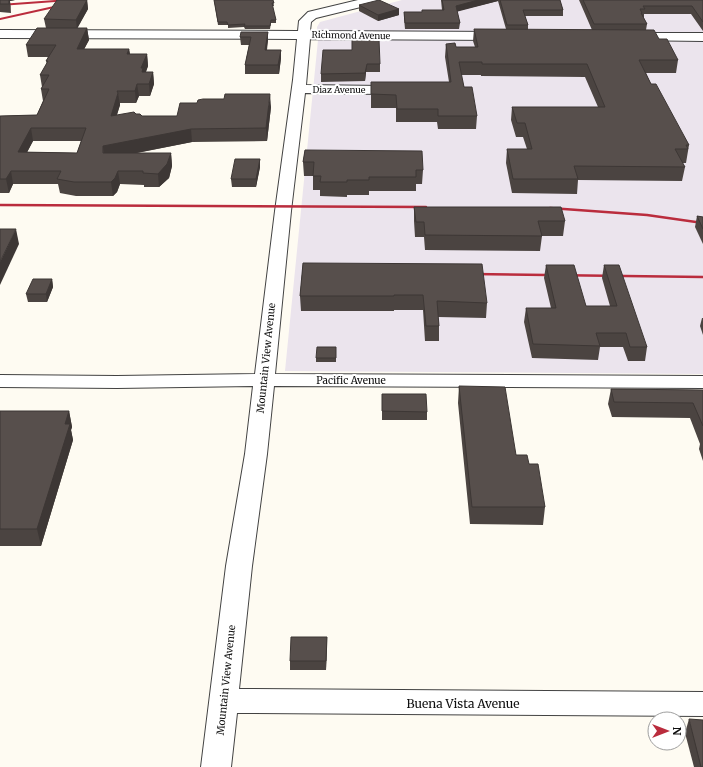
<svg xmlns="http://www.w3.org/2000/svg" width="703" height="767" font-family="Merriweather,serif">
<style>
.industrial{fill:#ebe4ed}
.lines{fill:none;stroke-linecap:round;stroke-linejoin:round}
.minor-casing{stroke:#424242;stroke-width:2}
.minor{fill:#fff;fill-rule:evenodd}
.rail-far1{stroke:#ba2c3d;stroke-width:2}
.rail{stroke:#ba2c3d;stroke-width:2.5}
.wall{fill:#4b4441;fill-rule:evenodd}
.shaded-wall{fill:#3d3735}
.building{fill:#574f4c;stroke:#3d3735;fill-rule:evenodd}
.labels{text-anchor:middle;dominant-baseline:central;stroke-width:4;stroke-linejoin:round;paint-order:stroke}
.far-street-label{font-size:9px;fill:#0f0f0f;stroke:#fff}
.street-label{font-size:10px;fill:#0f0f0f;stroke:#fff}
.near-street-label{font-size:12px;fill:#0f0f0f;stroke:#fff}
</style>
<rect width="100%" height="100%" fill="#fefbf2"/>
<path class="industrial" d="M402 0H703V374L285 371 318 40 317 27 320 22Z"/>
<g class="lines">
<g class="minor-casing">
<g id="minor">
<path d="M358 0H379L377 3 316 18 311 22 310 31 502 32 506 33 508 36 506 39 502 40 310 39 306 85 382 86 399 83 404 84 406 87 404 90 382 94 305 93 291 211 275 374 703 376V388L274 386 267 454 252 566 239 689 703 692V716L237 713 231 767H201L226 566 245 454 253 386 117 388 0 387V375L117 376 255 374 275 211 293 80 297 39 0 38V30L298 31 299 21 308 12Z"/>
<path d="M630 33H703V41L626 40 624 37 626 34Z"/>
</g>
</g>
<use href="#minor" class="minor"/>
<g class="rail-far1">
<path d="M0 5 69 0"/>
<path d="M0 19 63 5"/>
</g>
<g class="rail">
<path d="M0 205 426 207"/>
<path d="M550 208 647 215 703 223"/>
<path d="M473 274 703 277"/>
</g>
</g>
<g class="wall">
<path d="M0 0H15L10 1 11 13 0 12Z"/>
<path d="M87 0 88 9 77 28H87L89 40 84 49H129L130 54H147L148 66 146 72H153L154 84 150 96H139L136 103H120V105L117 115 136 114 142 116H177L271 107 267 141 192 142 137 153H171L172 166 169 178 159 187H144V185L120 184 117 192 113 196H76L60 193 58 184H13L9 193H0V116L37 115 43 101 41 89 42 87 40 75 47 64 46 61 48 57H28L26 45 46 28 44 19ZM33 141H81L77 153 27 152Z"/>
<path d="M214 0H273L274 6H272L276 20V23H271L270 29H245L244 27 228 28V25H218Z"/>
<path d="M441 0H560L563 10V16H525L528 25V30H592L579 0H703V31L691 14H644V17H643L647 24 646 30 659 39 678 60 676 73H646L651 84 689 145 686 163H682L685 167 682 181 578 180 577 194 512 193 506 163 507 149H527L523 137H516L511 120 512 107H598L585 77 481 76V75H461L464 87 477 116 476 129H438L437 122H396V108H371V82H449L445 57 446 44 456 47H475L473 41 474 29H506L498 1 457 11 460 23 459 29H405L404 18V12H422V10H442Z"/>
<path d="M359 5 399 9V15L378 21 359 11Z"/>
<path d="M268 32V40L267 50H281V58L279 74H245V65L249 45H241L240 37Z"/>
<path d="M352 50 380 64V72H366L365 81 321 82V74Z"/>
<path d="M305 150 423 170 422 184H416V191H369V195H347V197L320 196V190H313V176H304L303 162Z"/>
<path d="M260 159V167L256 187H232L231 179Z"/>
<path d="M414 207 565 221 563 236H542L540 251 425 250 424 237H415L414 221Z"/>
<path d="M697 216 703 217V244L695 227Z"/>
<path d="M303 263 487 303 486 318 438 317 439 326V341H425L423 310H394V311H301L300 296Z"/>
<path d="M546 265 586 306H610L602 278 604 265 647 347 645 361H628L623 347H600L598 360 532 358 524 322 526 308H551L544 278Z"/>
<path d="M52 279 53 287 47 302H28L26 294Z"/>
<path d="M702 318H703V335L700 326Z"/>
<path d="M336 347V362H316V358Z"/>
<path d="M459 386 516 455 529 464 545 507 543 525 470 524 458 403Z"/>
<path d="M611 389 703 390V461L699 449 700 444 690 418 612 417 608 404Z"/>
<path d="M382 394 427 412V420H382Z"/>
<path d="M0 411H69L72 427 71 430 73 440 41 546H0Z"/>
<path d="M327 637 326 670H290V661Z"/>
<path d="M689 719 703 767H694L685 733Z"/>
</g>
<g class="shaded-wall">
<path d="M9 0H15L10 1 11 13Z"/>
<path d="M87 0 88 9 77 29 76 20Z"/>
<path d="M478 0H498V1L456 12V6Z"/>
<path d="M399 9V15L378 21V15Z"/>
<path d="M87 28 89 40 78 61 77 49Z"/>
<path d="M268 32V40L265 58V50Z"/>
<path d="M129 49 131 61 127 54Z"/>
<path d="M281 50V58L279 74 278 65Z"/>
<path d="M147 54 148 66 144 76 141 68Z"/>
<path d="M367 64 366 72 365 81V73Z"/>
<path d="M153 72 154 84 150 96 149 84Z"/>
<path d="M137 84 139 96 136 103 135 91Z"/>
<path d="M118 93 120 105 112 129 111 116Z"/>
<path d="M270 94 271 107 267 141 266 128Z"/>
<path d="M31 128 33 141 20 166 18 152Z"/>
<path d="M191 129 192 142 105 159 103 146Z"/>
<path d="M171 153 172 166 169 178 159 187 158 174Z"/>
<path d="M260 159V167L256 187V179Z"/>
<path d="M11 171 13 184 9 193 6 179Z"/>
<path d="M118 171 120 184 117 192 113 196 111 182Z"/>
<path d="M16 229 19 244 0 285V262Z"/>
<path d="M52 279 53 287 47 302 46 294Z"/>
<path d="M69 411 72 427 71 430 73 440 41 546 37 529 65 424Z"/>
<path d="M327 637V647L326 670V661Z"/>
</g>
<g class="building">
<rect x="0" y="0" width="9" height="4"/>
<path d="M57 0H87L76 20 44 19Z"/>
<path d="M214 0H273L274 3H272L276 20H271L270 26H244L245 24 228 25 227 22H218Z"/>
<path d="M379 0 399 9 378 15 359 5Z"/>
<path d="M442 0H478L456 6 460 23H405L404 12H422V10H444Z"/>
<path d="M500 0H560L563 10H523L528 25H507Z"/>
<path d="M583 0H703V22L692 6H643L645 9H640L642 13H641L647 24H594Z"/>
<path d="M37 28H87L77 49H129L127 54H147L141 68H143L142 72H153L149 84H137L135 91H117L118 93 111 116 134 112 136 114H140L142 116H177L180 103H197L198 100 203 99H224L225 94H270L266 128 191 129 103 146V153H171L167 164 158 174 143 173V171H118L115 178 111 182H74L57 179 61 171H11L6 179H0V116L37 115 49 89H41L49 75H40L48 61H46L56 45H26ZM31 128H86L77 153 18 152Z"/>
<path d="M474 29 654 30 659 39H667L678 60H639L651 84H656L689 145H686L688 149H675L685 167 574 166 578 179H513L507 149H532L525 123H517L512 107H605L587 64H482V62H459L464 87H472L477 116H438V109H397L396 95 371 94V82H451L446 44 455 43 456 47H478Z"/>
<path d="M241 32H268L265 50H281L278 65H245L251 37H240Z"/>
<path d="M352 39H379L380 64H367L365 73 321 74 323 50H352Z"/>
<path d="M305 150 422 151 423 170H416V177H369V180H347V182H320L321 176H313L314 162H303Z"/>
<path d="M235 159H260L256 179H231Z"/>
<path d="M414 207H561L565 221H538L542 236 425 235 424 222H416Z"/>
<path d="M697 216 703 217V229Z"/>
<path d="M0 229H16L0 262Z"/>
<path d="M303 263 482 264 487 303 437 301 439 326H426L423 295H394V296H300Z"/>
<path d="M546 265H574L586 306H617L604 265H619L647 347H630L626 333H596L600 346 533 344 526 308H556Z"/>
<path d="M33 279H52L46 294H26Z"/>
<path d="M317 347H336V358H316Z"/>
<path d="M459 386 505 387 516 455H527L529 464H538L545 507H472Z"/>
<path d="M611 389 703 390V426L693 403 614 402Z"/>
<path d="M382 394H426L427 412 382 411Z"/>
<path d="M0 411H69L65 424H70L37 529H0Z"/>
<path d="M291 637H327L326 661H290Z"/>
<path d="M689 719 703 720V767H701Z"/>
</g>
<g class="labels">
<g class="far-street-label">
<text transform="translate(351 35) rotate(1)">Richmond Avenue</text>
<text x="339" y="89">Diaz Avenue</text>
</g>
<g class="street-label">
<text transform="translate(266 358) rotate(-84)">Mountain View Avenue</text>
<text x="351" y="380">Pacific Avenue</text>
<text transform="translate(226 680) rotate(-84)">Mountain View Avenue</text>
</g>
<g class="near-street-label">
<text x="463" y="703">Buena Vista Avenue</text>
</g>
</g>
<g transform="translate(667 731) rotate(90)"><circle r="19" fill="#ffffff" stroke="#9f9f9f"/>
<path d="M0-3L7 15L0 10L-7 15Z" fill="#ba2c3d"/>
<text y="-6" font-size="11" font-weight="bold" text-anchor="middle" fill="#0f0f0f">N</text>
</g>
</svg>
